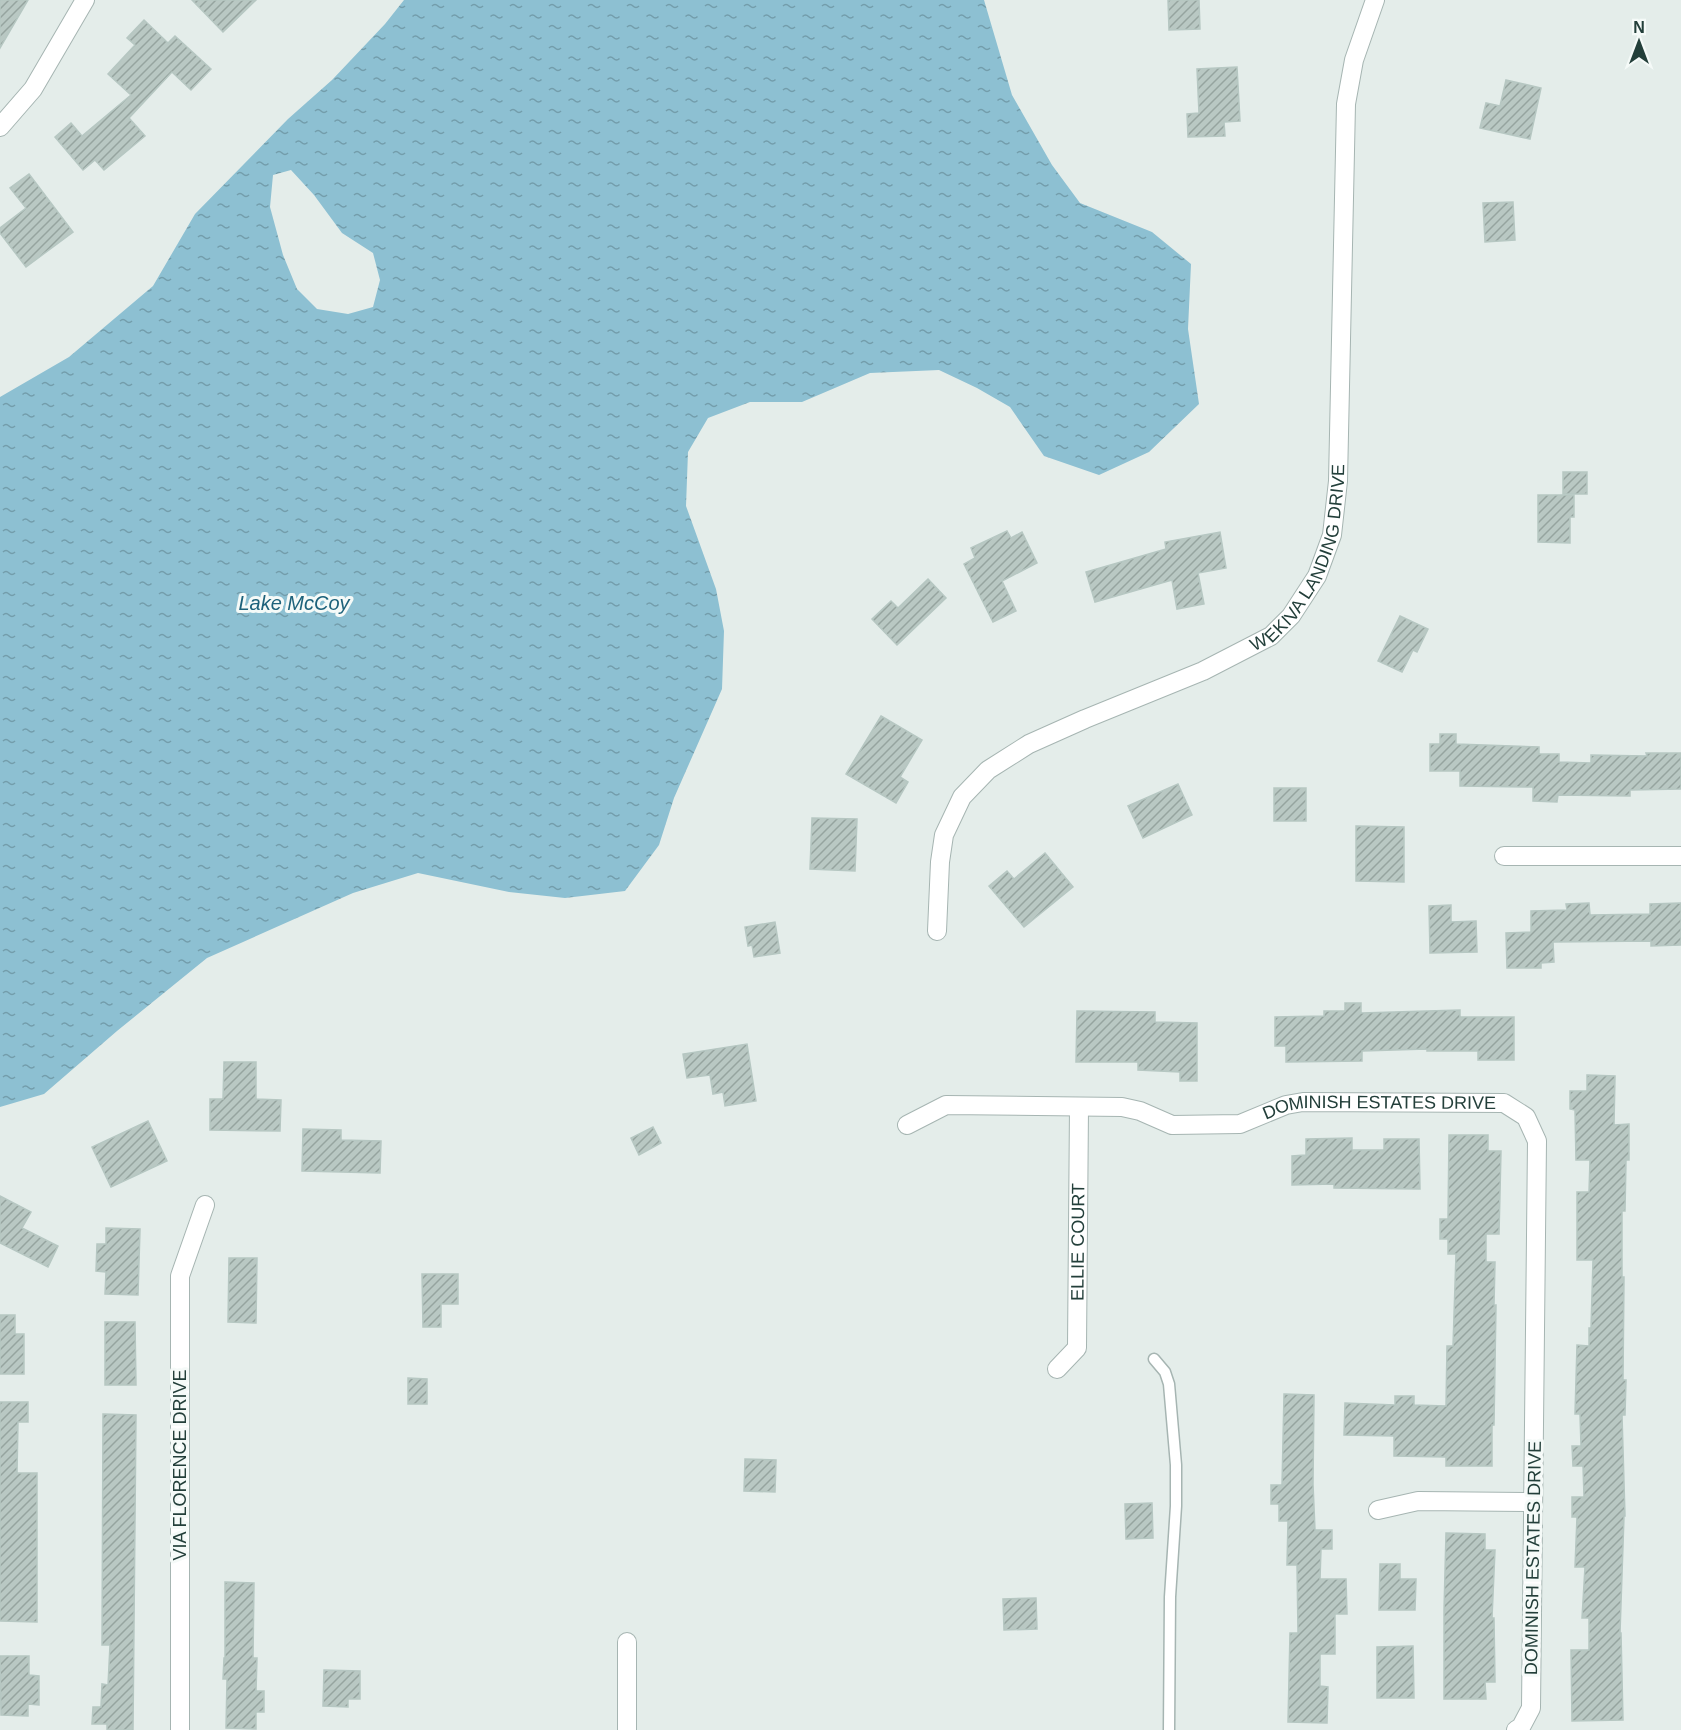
<svg xmlns="http://www.w3.org/2000/svg" width="1681" height="1730" font-family="Arial,sans-serif">
<style>
.water{fill:url(#water-ripples);fill-rule:evenodd}
.building{fill:url(#building-hatch);stroke:#b6c7c2;stroke-width:1.5}
.lines{fill:none;stroke-linecap:round;stroke-linejoin:round}
.lane-casing{stroke:#a6b5b2;stroke-width:13}
.street-casing{stroke:#a6b5b2;stroke-width:20}
.lane{stroke:#fff;stroke-width:10}
.street{stroke:#fff;stroke-width:18}
.labels{text-anchor:middle;dominant-baseline:central;stroke-width:6;stroke-linejoin:round;paint-order:stroke}
.street-label{font-size:18px;fill:#233f3a;stroke:#f5faf8}
.water-label{font-size:20px;font-style:italic;fill:#1d627b;stroke:#f5faf8}
</style>
<defs>
<pattern id="water-ripples" width="26" height="14" patternUnits="userSpaceOnUse" patternTransform="scale(1.5)"><rect width="26" height="14" fill="#8dc0d2"/><path d="M2 4q2-2 4 0t4 0M15 11q2-2 4 0t4 0" fill="none" stroke="#739dab"/></pattern>
<pattern id="building-hatch" width="6" height="6" patternUnits="userSpaceOnUse" patternTransform="scale(1.5)"><rect width="6" height="6" fill="#b9c8c3"/><path d="M-1 1l2-2M0 6l6-6M5 7l2-2" fill="none" stroke="#96a49f"/></pattern>
</defs>
<rect width="100%" height="100%" fill="#e4edea"/>
<path class="water" d="M404 0H984L1012 95 1052 165 1080 203 1152 232 1191 264 1188 329 1199 404 1149 452 1099 475 1044 456 1010 407 977 388 939 370 870 373 802 402H750L708 418 688 452 686 506 716 589 724 631 722 689 674 798 659 845 625 891 565 898 509 892 418 873 353 893 207 958 117 1031 44 1094 0 1107V397L69 357 153 286 195 214 288 119 332 80 385 24ZM291 170 314 195 342 233 373 253 380 280 373 307 348 314 317 309 297 289 283 255 270 207 273 175Z"/>
<g class="building">
<path d="M0 0H28L0 48Z"/>
<path d="M192 0H256L223 32Z"/>
<path d="M1168 0H1199L1200 29 1169 30Z"/>
<path d="M144 20 168 43 175 36 211 69 191 90 172 72 129 118 145 136 104 170 95 160 83 170 55 137 71 123 82 136 131 95 108 74 135 45 127 38Z"/>
<path d="M1237 67 1240 121 1224 122 1225 136 1188 137 1187 114 1199 113 1197 69Z"/>
<path d="M1506 80 1541 88 1530 139 1480 128 1486 103 1500 106Z"/>
<path d="M29 174 73 232 26 267 0 233V228L26 208 10 188Z"/>
<path d="M1513 202 1515 240 1485 242 1483 203Z"/>
<rect x="1563" y="472" width="24" height="22"/>
<path d="M1538 495H1574V517H1570V543L1538 542Z"/>
<path d="M1007 531 1011 538 1022 532 1037 563 1002 581 1016 611 993 622 964 564 975 558 971 548Z"/>
<path d="M1220 532 1226 568 1198 573 1204 604 1177 609 1172 580 1095 602 1086 572 1166 549 1165 542Z"/>
<path d="M928 579 946 598 897 645 872 619 891 601 898 608Z"/>
<path d="M1400 616 1428 629 1417 652 1413 650 1402 672 1378 661Z"/>
<path d="M881 716 922 740 900 777 908 782 896 803 846 774Z"/>
<path d="M1440 734H1456V744L1539 747V754H1559V762L1591 763V755L1647 756 1646 753H1681V789L1630 790V796L1558 795 1557 802 1533 801V787L1460 786V771H1430V744H1440Z"/>
<path d="M1178 784 1192 815 1143 838 1128 806Z"/>
<rect x="1274" y="788" width="32" height="33"/>
<path d="M812 818 857 819 855 871 810 869Z"/>
<path d="M1356 826 1404 827V882L1356 881Z"/>
<path d="M1045 853 1073 887 1024 927 989 886 1007 871 1014 879Z"/>
<path d="M1589 903 1590 915 1650 914V904L1681 903V945L1651 946V941L1553 942 1554 962 1541 963V968H1507L1506 933 1531 932V911L1567 910 1566 904Z"/>
<path d="M1451 905V922L1476 921 1477 952 1430 953 1429 906Z"/>
<path d="M775 922 780 953 754 957 752 945 748 946 745 927Z"/>
<path d="M1345 1003H1361V1013L1460 1010V1017H1514V1060H1478V1051H1427V1049L1362 1051V1061L1286 1062V1046H1275V1017L1324 1016V1011H1345Z"/>
<path d="M1077 1011 1155 1012V1022L1197 1023V1081H1180V1072L1138 1070V1062H1076Z"/>
<path d="M747 1044 756 1101 725 1106 723 1092 713 1094 710 1075 687 1078 683 1054Z"/>
<path d="M224 1062H256V1099L281 1100 280 1131 210 1130V1099H223Z"/>
<path d="M1587 1075 1615 1076 1614 1125 1629 1124V1160H1626L1625 1211H1622V1277H1624L1623 1380H1626L1625 1415H1622L1625 1516H1624L1620 1633H1621L1623 1720 1572 1721 1571 1650H1589V1618H1582L1585 1567H1575L1577 1517H1572V1497H1584L1583 1466H1573L1572 1446H1581L1580 1414H1575L1577 1345 1589 1346V1328H1591L1593 1260H1577V1192H1589L1590 1160H1576L1575 1110 1570 1109V1091H1587Z"/>
<path d="M148 1121 167 1161 111 1187 92 1147Z"/>
<path d="M653 1127 661 1143 639 1155 631 1138Z"/>
<path d="M303 1129 341 1130V1140L381 1141 380 1173 302 1171Z"/>
<path d="M1449 1135H1488V1151H1501L1499 1234H1486V1262H1495L1494 1305H1496L1494 1425H1492V1466H1446V1457L1394 1456V1436L1344 1435 1345 1403 1395 1405V1396H1414V1405L1446 1406 1447 1346H1453L1456 1254H1448V1239H1440V1219H1448Z"/>
<path d="M1352 1138V1150H1384V1139H1419L1420 1189 1334 1188V1184L1292 1185V1156L1306 1155V1139Z"/>
<path d="M0 1196 31 1212 22 1228 58 1246 48 1267 0 1243Z"/>
<path d="M106 1228 140 1229 138 1295 105 1294 106 1272 96 1271 97 1244H106Z"/>
<path d="M229 1258H257L256 1323 228 1322Z"/>
<path d="M422 1274H458V1304H441V1327H423Z"/>
<path d="M0 1315H15V1334H24V1374H0Z"/>
<path d="M105 1322H135L136 1385H105Z"/>
<path d="M408 1378 427 1379V1404H408Z"/>
<path d="M1284 1394 1314 1395 1313 1484 1315 1530H1332V1549H1321L1320 1579H1346L1347 1614H1335V1654H1320V1686L1328 1687 1327 1723 1288 1722 1290 1633H1298L1297 1565H1287L1288 1521H1279V1504H1271V1485H1282Z"/>
<path d="M0 1402H28V1422H18L17 1473H37V1622L0 1621Z"/>
<path d="M103 1414 136 1415 133 1730H107V1724H92L93 1707H101L102 1684 108 1685 110 1645H102Z"/>
<path d="M745 1459 776 1460 775 1492 744 1491Z"/>
<path d="M1152 1503 1153 1538 1126 1539 1125 1504Z"/>
<path d="M1446 1533 1485 1534V1550H1495L1492 1618H1494L1495 1682H1485L1486 1699H1444V1611Z"/>
<path d="M1380 1564H1400V1579H1416L1415 1610H1379Z"/>
<path d="M225 1582 254 1583 253 1658H257L256 1691H264V1712H256V1729L226 1728 227 1679H223L224 1658H225Z"/>
<path d="M1036 1598 1037 1629 1004 1630 1003 1599Z"/>
<path d="M1413 1646 1414 1698H1377V1647Z"/>
<path d="M0 1656H29V1675L39 1676V1705L28 1704V1716L1 1715Z"/>
<path d="M324 1670 360 1671V1699H348V1707L323 1706Z"/>
</g>
<g class="lines">
<g class="lane-casing">
<path id="lane" d="M1154 1359 1165 1372 1169 1384 1176 1465V1506L1170 1597 1169 1730"/>
</g>
<g class="street-casing">
<g id="street">
<path d="M0 127 33 89 85 0"/>
<path d="M1504 856H1681"/>
<path id="s1" d="M937 931 940 862 944 835 962 797 988 770 1029 744 1085 719 1203 671 1271 636 1291 616 1317 576 1332 535 1338 481 1346 104 1354 60 1375 0"/>
<path id="s2" d="M907 1125 946 1105 1122 1107 1140 1111 1172 1125 1240 1124 1286 1105 1303 1102 1504 1103 1526 1117 1537 1141 1531 1708 1521 1727 1516 1730"/>
<path id="s3" d="M1057 1369 1077 1348 1079 1107"/>
<path d="M1378 1510 1418 1501 1533 1502"/>
<path d="M627 1642V1730"/>
<path d="M180 1730V1276L205 1205"/>
</g>
</g>
<use href="#lane" class="lane"/>
<use href="#street" class="street"/>
</g>
<g class="labels">
<g class="street-label">
<text stroke="none"><textPath href="#s1" startOffset="574">WEKIVA LANDING DRIVE</textPath></text>
<text stroke="none"><textPath href="#s2" startOffset="484">DOMINISH ESTATES DRIVE</textPath></text>
<text stroke="none"><textPath href="#s3" startOffset="135">ELLIE COURT</textPath></text>
<text transform="translate(180 1465) rotate(-90)">VIA FLORENCE DRIVE</text>
<text transform="translate(1533 1558) rotate(-89)">DOMINISH ESTATES DRIVE</text>
</g>
<g class="water-label">
<text x="294" y="603">Lake McCoy</text>
</g>
</g>
<g transform="translate(1639 42)" stroke="#f5faf8" stroke-width="4.5" paint-order="stroke">
<path d="M0-4.5L10 22L0 15L-10 22Z" fill="#233f3a"/>
<text y="-9" font-size="16" font-weight="bold" text-anchor="middle" fill="#233f3a">N</text>
</g>
</svg>
